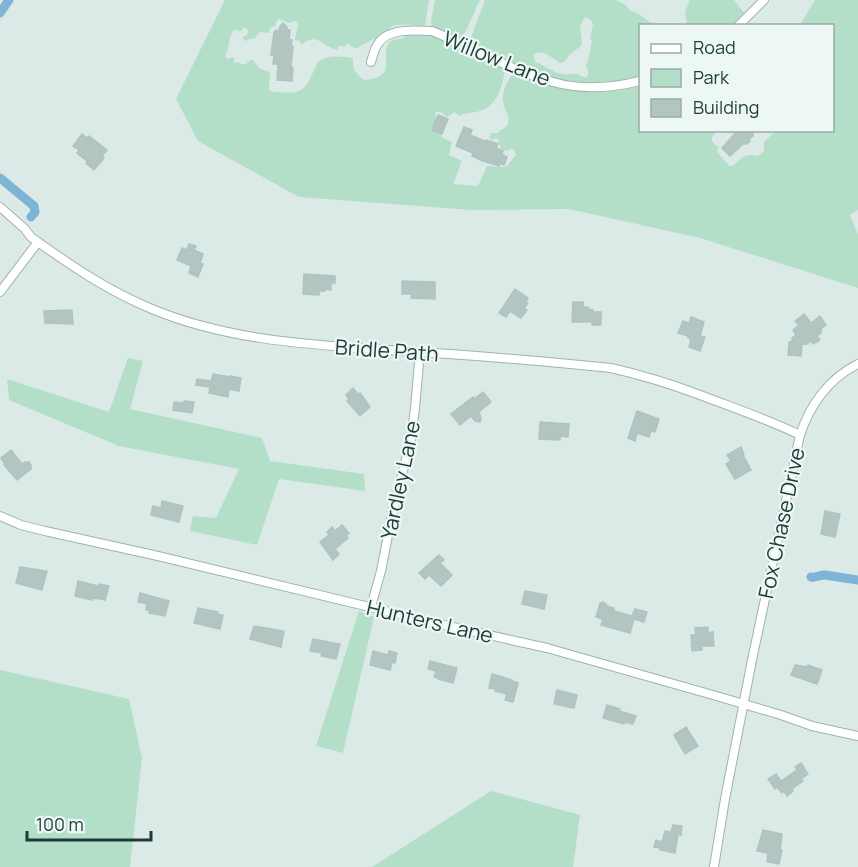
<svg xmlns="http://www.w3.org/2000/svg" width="858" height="867" font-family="Manrope,sans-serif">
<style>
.green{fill:#b3dec8;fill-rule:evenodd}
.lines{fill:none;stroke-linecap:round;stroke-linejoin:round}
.canal{stroke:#7eb4d5;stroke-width:9}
.building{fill:#b2c5c1;stroke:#aec4c0;stroke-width:1.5}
.minor-casing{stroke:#9fb2af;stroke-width:10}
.minor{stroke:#fff;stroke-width:8}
.labels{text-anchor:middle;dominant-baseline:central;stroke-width:4.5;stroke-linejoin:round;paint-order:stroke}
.street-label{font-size:21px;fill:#1d3a39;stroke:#edf7f4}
</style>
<rect width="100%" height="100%" fill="#dceae7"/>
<g class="green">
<path d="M225 0H429L425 25 423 26C412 25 401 24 392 26 388 31 366 44 360 46L358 48H354L348 43 344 47 338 46V50C321 47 318 31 301 45L300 41 295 40 298 25 297 22 294 21 289 23 278 19 275 26 270 28 269 33 260 32 254 39H250L246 41 243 39V37L247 35 248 32 246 28H243L242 31 234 30C228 37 230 47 225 56L227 59 233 57 235 59 234 62 235 63 238 62 241 64H246L250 60H253L260 69 270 72 269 91C306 95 303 93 318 62 330 54 340 57 353 58 352 69 356 74 364 80 402 76 377 55 390 42 393 39 399 39 404 38L405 35C418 33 428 35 440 39L505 67C504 82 498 104 483 110 475 113 467 112 459 116L455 112 447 117 440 111 435 113 436 119 432 130 442 134 441 137 452 142 449 155 462 161 453 184 478 186 487 166 506 167 516 155 514 150 511 149 507 151 501 149 498 139 496 138 492 140 489 137 492 133H499V131C519 122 502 112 503 98 503 88 508 80 514 72L520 74V77L528 81 530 79C567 90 603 97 640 86V130L716 131 711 139 715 145 719 147 717 151C719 155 726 162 729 166H733C737 162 741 158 745 156 754 153 756 160 764 151V142L774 132V131L832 130V26L800 25 815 0H858V210L850 215 858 234V288L700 238 569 209 472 210 299 197 198 141 176 99Z"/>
<path d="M435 0H480L463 37 460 38 432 27 431 21Z"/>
<path d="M485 0H616L626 5 630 11C641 12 646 22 657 25L640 26V78C602 85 572 84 535 72L533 68 525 65 523 67 471 43 470 40ZM585 17 591 20 593 24 590 38 592 42C589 51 590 57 586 66 588 71 590 73 586 78 583 77 580 75 577 74 572 73 567 76 562 74 552 72 544 65 535 62L534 54C545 49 551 58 560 63L565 61 570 54 581 46 582 41 580 26Z"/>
<path d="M690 0H734L744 13 732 25H687L685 12Z"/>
<path d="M128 358 143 361 130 409 262 438 270 461 364 474 365 491 279 479 257 545 190 531 193 516 216 518 239 469 119 446 9 400 7 379 109 412Z"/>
<path d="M359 611 374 617 343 753 316 746Z"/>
<path d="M0 670 129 699 142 758 130 867H0Z"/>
<path d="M491 791 580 815 573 867H372Z"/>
</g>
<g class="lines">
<g class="canal">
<path d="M0 13 9 0"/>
<path d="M0 178 34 206 35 212 31 217"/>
<path d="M811 577C816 578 819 575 825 575L858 580"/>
</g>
</g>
<g class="building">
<path d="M283 23 287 27V30H290L289 39 292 40 291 46H293L291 67 293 68 292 81 277 80 278 64H273L274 55H271L274 32 276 30 279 31 280 26Z"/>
<path d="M438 115 448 119 442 134 432 130Z"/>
<path d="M464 127 472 130 470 135 487 142V140L498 144 496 148 503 151 502 154 507 157 504 165 500 163 499 166 496 164V165L483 161 472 156 473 153 456 146Z"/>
<path d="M738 130H751L753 133V136L749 139 750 141 747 144H743L730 156 722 148Z"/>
<path d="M82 134 87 138 89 136 107 150 102 156 104 158 94 170 86 163 87 161 77 153 79 150 73 146Z"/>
<path d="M189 244 196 246 194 250 203 254 200 263 203 264 198 277 189 273 191 266 177 260 182 248 187 250Z"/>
<path d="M304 274 335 276V283H331V290L325 289V291H319V295L303 294Z"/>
<path d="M402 281 435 282V299L411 298 412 294H402Z"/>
<path d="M515 289 528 298 526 302 528 303 524 308 527 310 521 318 510 311 506 317 499 313Z"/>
<path d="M573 302H583V307H588V309L593 310V312H601V325H592V322H572Z"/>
<path d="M72 310 73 324 45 323 44 311Z"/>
<path d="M804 314 811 323 820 316 826 325 821 329V333L817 336 820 340 813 344 811 341 807 344H802L801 356 788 355 789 342H792V338L796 335 793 330 799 325 795 321Z"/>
<path d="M691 317 704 322 700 336 705 337 700 351 689 347 691 339 688 338V336L678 333 683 321 689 323Z"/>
<path d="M213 374 230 377V376L241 378 239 391 229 389 228 397 209 393 210 387 196 385 197 379 211 381Z"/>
<path d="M353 388 358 394 360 393 370 407 360 416 347 401 349 399 346 395Z"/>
<path d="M483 392 491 402 479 412 481 418 480 422 475 421 471 416 460 425 451 414 473 397 474 399Z"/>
<path d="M184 401 194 402 192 413 173 410 174 402 184 403Z"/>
<path d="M637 411 659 419 655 432 651 431 649 437 637 433 635 441 628 438Z"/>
<path d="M540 422 569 424 568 437 560 436V440L539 439Z"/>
<path d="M741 447 744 454 743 455 751 470 735 479 726 464 731 461 727 455Z"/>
<path d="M11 450 22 464 25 462H29L31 465V469L17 480 4 465 5 464 1 458Z"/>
<path d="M162 501 183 506 179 522 151 515 153 506 161 508Z"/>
<path d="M825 511 840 514 835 537 821 534Z"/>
<path d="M342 525 349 533 346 535 348 538 335 549 339 554 333 560 320 542 329 535 327 532 332 527 335 531Z"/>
<path d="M439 555 444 560 440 563 452 575 441 586 429 575 425 579 419 573Z"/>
<path d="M20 567 47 571 42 590 16 583Z"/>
<path d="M78 581 98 586 99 584 109 586 105 600 97 598V599L92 598V600L75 596Z"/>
<path d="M525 591 547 595 544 609 522 604Z"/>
<path d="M140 593 169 601 165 616 149 613 150 611 146 610 147 604 138 602Z"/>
<path d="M603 602 606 604 607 606 614 608V611L632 616 635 609 647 612 644 622 634 619 630 633 601 625 603 619 596 617 600 603Z"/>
<path d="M198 608 218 612 217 614 223 615 220 629 194 623Z"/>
<path d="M254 626 284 631 281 647 250 639Z"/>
<path d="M708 627V633L713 632 714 646H702V650L692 651 691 635H696L695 628Z"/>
<path d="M313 639 340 644 336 659 321 656 322 653 310 651Z"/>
<path d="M373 651 388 655 389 651 397 653 395 663 392 662 390 670 370 665Z"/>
<path d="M430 661 457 668 453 683 438 679V678L434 677 436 671 428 669Z"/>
<path d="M795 665 808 667V665L822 670 817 684 791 675Z"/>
<path d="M492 674 512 680V681L518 683 513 702 505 700 507 694 495 691 496 689 489 688Z"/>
<path d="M557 690 577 695 574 708 554 704Z"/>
<path d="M607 705 620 709 619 711 636 716 633 724 624 722V724L603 718Z"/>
<path d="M686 727 698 746 685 754 674 735Z"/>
<path d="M801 763 808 774 801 779 803 781 792 789 793 791 787 796 784 791 782 793 777 787 775 789 768 779 776 774 781 781 797 770 795 767Z"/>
<path d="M673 825 682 826 681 835 678 834 675 853 660 850V848L654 847 656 840 662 842 665 831 671 832Z"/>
<path d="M763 830 782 834 780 850H782L779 864 767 862 768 853 757 851Z"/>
</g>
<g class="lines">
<g class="minor-casing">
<g id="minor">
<path d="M738 26 764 0"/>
<path d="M371 62C373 56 374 49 378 44 387 28 416 30 432 31 471 47 512 71 553 82 581 90 612 88 640 81"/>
<path d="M0 207 24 228 31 237C70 265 108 291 152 309 231 342 318 345 402 351 472 355 542 361 611 368 642 375 671 384 700 395 734 408 767 419 800 435"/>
<path d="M0 292 38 242"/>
<path d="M0 516 21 525 45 531 158 556 444 625 547 648 713 695 781 715 812 726 858 736"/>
<path d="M371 607 381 571 392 515 411 439 415 408 420 352"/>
<path d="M714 867 725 799 752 660 800 435C810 405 829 378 858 364"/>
</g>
</g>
<use href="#minor" class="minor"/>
</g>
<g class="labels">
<g class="street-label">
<text transform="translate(497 58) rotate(22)">Willow Lane</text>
<text transform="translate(387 350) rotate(4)">Bridle Path</text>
<text transform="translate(400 480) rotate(-78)">Yardley Lane</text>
<text transform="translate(781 523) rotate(-78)">Fox Chase Drive</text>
<text transform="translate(430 621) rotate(13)">Hunters Lane</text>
</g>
</g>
<rect x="639" y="24" width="195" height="108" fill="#edf7f4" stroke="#9aaba9" stroke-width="1.5"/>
<rect x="651" y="44" width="30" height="9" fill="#ffffff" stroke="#9aaba9" stroke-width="1.5"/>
<text x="693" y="54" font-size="18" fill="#1d3a39">Road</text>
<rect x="651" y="69" width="30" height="18" fill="#b3dec8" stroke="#9aaba9" stroke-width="1.5"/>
<text x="693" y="84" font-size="18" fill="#1d3a39">Park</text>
<rect x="651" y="99" width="30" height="18" fill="#b2c5c1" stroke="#9aaba9" stroke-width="1.5"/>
<text x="693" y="114" font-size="18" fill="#1d3a39">Building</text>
<path d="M27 831v9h124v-9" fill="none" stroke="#1d3a39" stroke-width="3"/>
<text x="36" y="831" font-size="18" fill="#1d3a39" stroke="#edf7f4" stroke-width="4.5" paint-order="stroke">100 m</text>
</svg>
